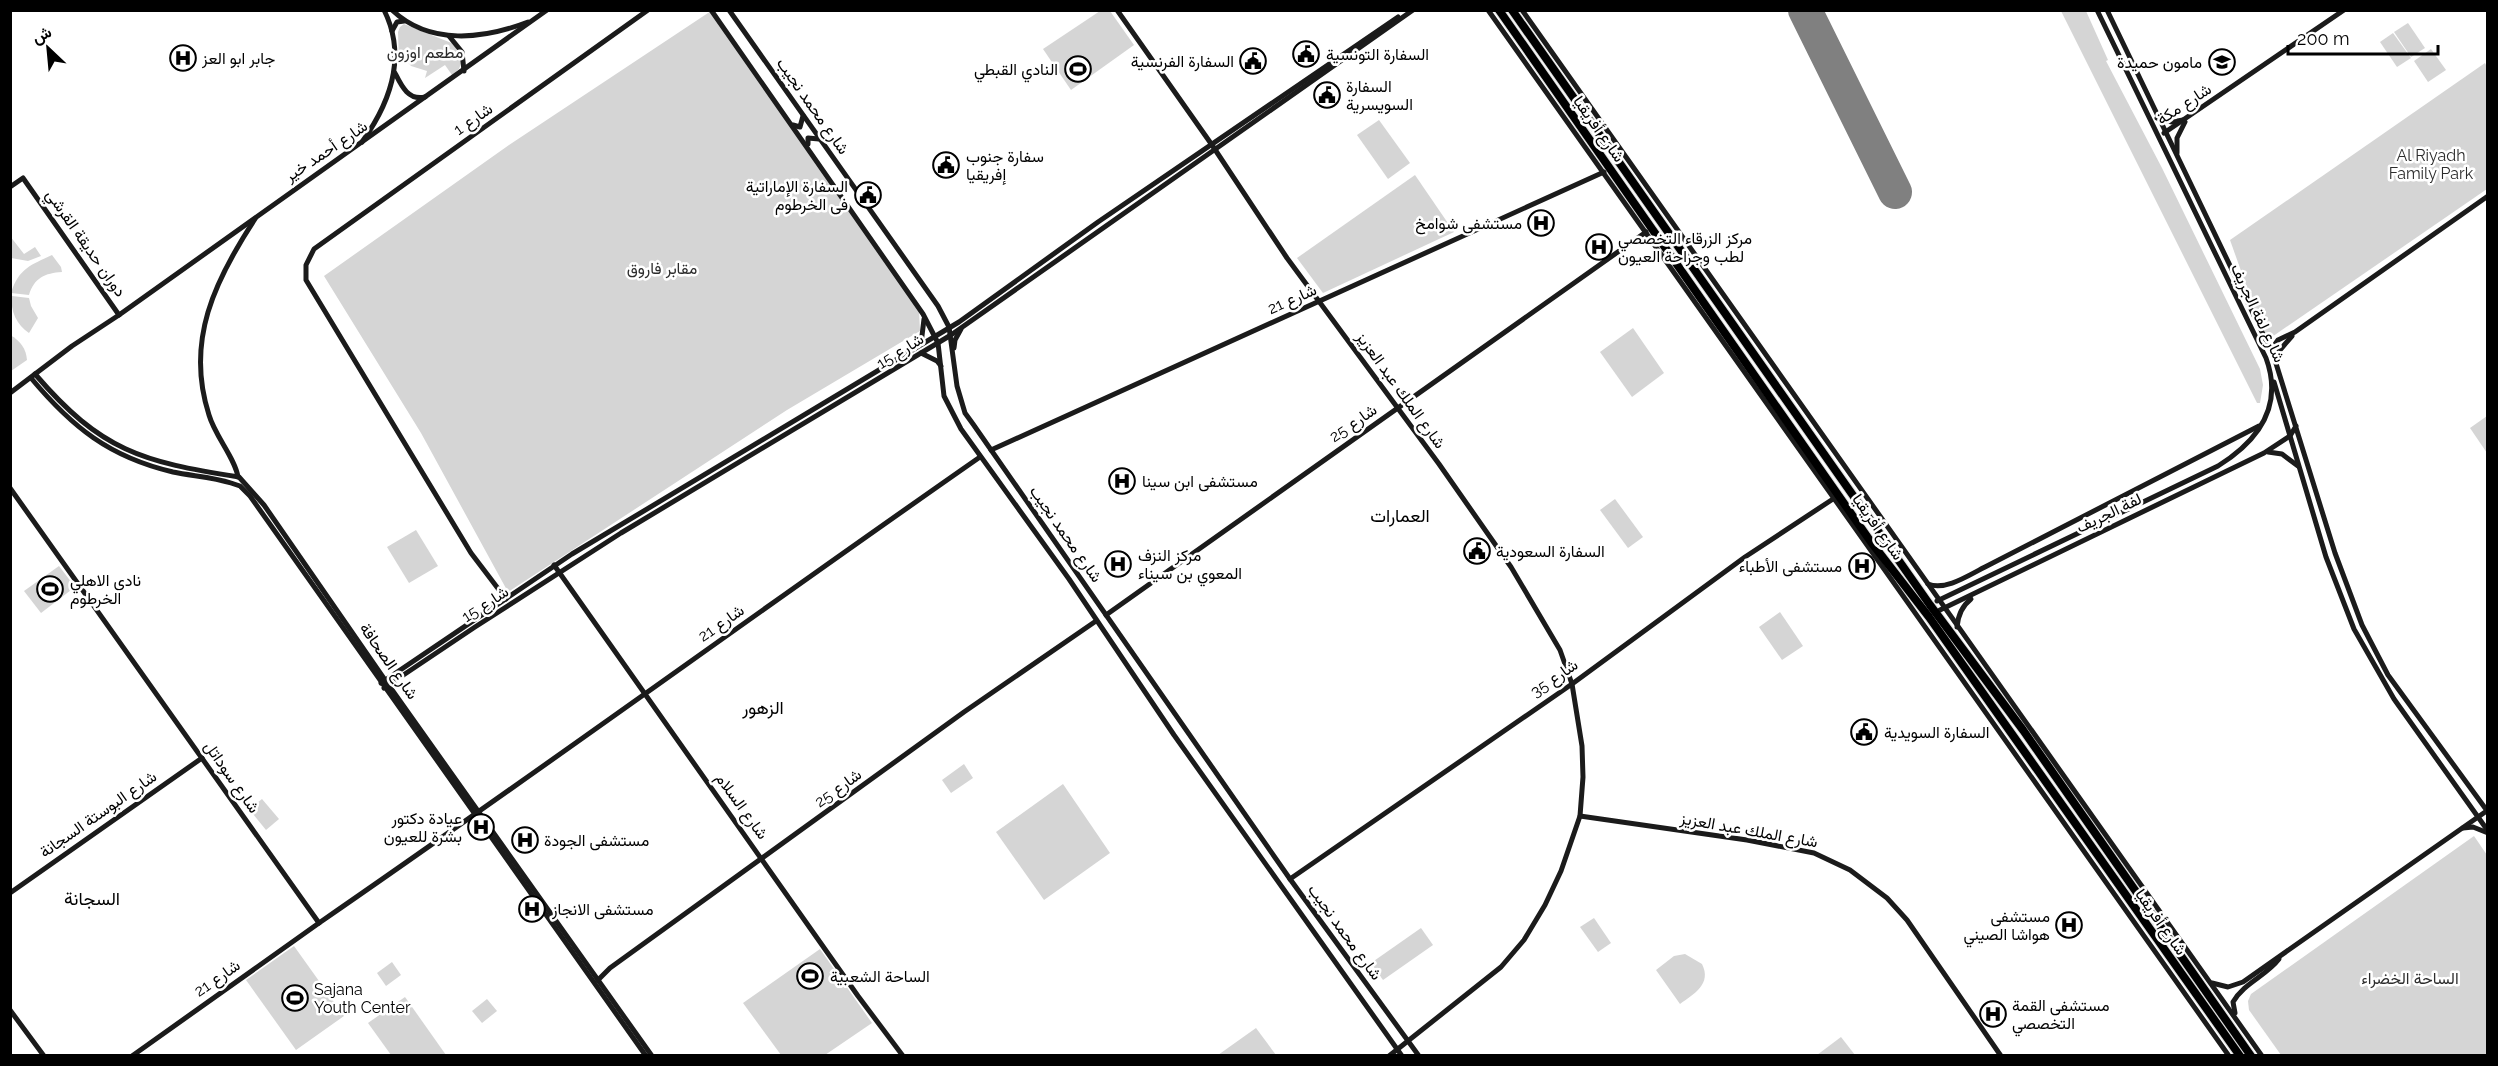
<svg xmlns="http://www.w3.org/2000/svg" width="2498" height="1066" font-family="Raleway,Vazirmatn,sans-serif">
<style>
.green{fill:#d5d5d5}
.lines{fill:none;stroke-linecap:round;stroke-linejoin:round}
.runway{stroke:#808080;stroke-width:34}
.highway-casing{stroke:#dbdbdb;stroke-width:10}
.secondary{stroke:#1b1b1b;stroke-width:5}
.highway{stroke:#000;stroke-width:8}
.labels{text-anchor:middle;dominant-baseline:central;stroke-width:5;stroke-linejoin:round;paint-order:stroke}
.park-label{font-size:16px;fill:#2c2c2c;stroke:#fff}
.poi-label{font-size:16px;fill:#000;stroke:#fff;text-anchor:start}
.street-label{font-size:16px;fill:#000;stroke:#fff}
.neighbourhood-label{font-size:18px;fill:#000;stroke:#fff}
</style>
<rect width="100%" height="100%" fill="#fff"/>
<g class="green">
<path d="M711 11 919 310 920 331 787 410 508 592 421 433 324 276 509 145Z"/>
<path d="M1100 11H1110L1134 45 1071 90 1043 49Z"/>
<path d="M2061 11H2086L2108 60 2106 61 2162 168 2260 369 2263 385 2260 403H2257Z"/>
<path d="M2408 23 2425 48 2411 57 2394 32Z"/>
<path d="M404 24 454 44 462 61 459 69 452 75 445 65 425 78 427 71 411 66 406 60 399 63 398 32 400 27Z"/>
<path d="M2393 33 2411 58 2397 67 2380 42Z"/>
<path d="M2431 49 2446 70 2428 82 2414 61Z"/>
<path d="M2485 63 2487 67V189L2266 341 2230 240Z"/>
<path d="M1379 120 1410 163 1388 179 1357 135Z"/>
<path d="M1415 175 1454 232 1323 293 1297 258Z"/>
<path d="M10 236 24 254 35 247 41 256 28 261 11 258Z"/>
<path d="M52 255 61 267 62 272C45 273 34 278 29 295L11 293C19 268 31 265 52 255Z"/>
<path d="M12 296 29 298 31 306 38 318 29 333C17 325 10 311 12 296Z"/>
<path d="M1633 328 1664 373 1632 397 1600 352Z"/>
<path d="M10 335C21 341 26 349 27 360L11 371Z"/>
<path d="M2487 416V453L2470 428Z"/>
<path d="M1615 499 1643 537 1628 548 1600 510Z"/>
<path d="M416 530 438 566 409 583 387 547Z"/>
<path d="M59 566 75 587 41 613 24 591Z"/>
<path d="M1780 612 1803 646 1782 660 1759 627Z"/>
<path d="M964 764 973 778 951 793 942 780Z"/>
<path d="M1063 784 1110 853 1044 900 996 832Z"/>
<path d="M262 799 279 819 266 830 249 809Z"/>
<path d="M2474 836 2487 855V1055H2281L2249 1010 2248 1001 2251 994Z"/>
<path d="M1594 918 1611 943 1598 952 1580 927Z"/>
<path d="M1421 928 1433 945 1383 980 1371 963Z"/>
<path d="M294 946 344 1016 296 1050 246 980Z"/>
<path d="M820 949 872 1023 825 1055H781L743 1003Z"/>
<path d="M1685 954 1702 964C1712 984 1694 994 1680 1004L1656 970 1674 956Z"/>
<path d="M392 962 401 975 386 986 377 973Z"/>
<path d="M405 997 446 1055H391L368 1023Z"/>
<path d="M487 999 497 1011 482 1023 472 1011Z"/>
<path d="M1256 1028 1276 1055H1218Z"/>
<path d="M1841 1037 1855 1055H1817Z"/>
</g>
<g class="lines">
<path class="runway" d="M1805 10 1895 192"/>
<g class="highway-casing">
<g id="highway">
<path d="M1499 10 1871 542 1929 617 2240 1056"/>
<path d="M1512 10 1930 605 2023 730 2251 1056"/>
</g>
</g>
<g class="secondary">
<path d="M392 10C430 46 484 39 528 22"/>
<path d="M711 10 923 314 938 343 944 396 961 429 1069 579 1174 735 1402 1056"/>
<path d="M729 10 938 306 949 327 957 386 965 413 973 424 1290 879 1419 1056"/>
<path d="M1117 10 1212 145 1287 258 1439 464 1511 567 1560 650 1572 684 1582 746 1583 777 1580 816 1561 871 1545 905 1524 940 1501 967 1389 1056"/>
<path d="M1488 10 2229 1056"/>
<path d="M1522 10 2262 1056"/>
<path d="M2107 10 2274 357 2335 553 2362 625 2388 675 2488 812"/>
<path d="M392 31 397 22 404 21"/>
<path d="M449 36 462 52 464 71"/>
<path d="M395 73C401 85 408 101 425 97"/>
<path d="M2157 118 2172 122 2183 120"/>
<path d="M793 125 800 127 803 116"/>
<path d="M2164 133 2344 10"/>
<path d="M362 142C390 103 407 56 384 10"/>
<path d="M808 144V138L819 139"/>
<path d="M2177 153V138L2185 122"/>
<path d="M10 187 23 178 119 315 72 346 10 393"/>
<path d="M119 315 547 10"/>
<path d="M921 344 924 319"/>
<path d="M954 348 955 340 961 329"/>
<path d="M2271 350 2278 340 2295 332 2488 196"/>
<path d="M921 353 937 361 941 366"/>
<path d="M2274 357 2292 336"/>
<path d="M35 374C101 451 142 462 239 477L264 505 385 680 652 1056"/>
<path d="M31 378C72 427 109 457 173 472 192 476 213 477 231 483L240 486 250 496 646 1056"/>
<path d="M2274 382 2326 557 2354 629 2394 699 2488 831"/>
<path d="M991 450 1604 172"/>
<path d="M2268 452 2282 454 2298 466"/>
<path d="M238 477C235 458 215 436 209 415 185 341 215 280 255 219"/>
<path d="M10 488 319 923C541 770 759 611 980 457"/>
<path d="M554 565 858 996 903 1056"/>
<path d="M1928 584C1946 591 1969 575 1985 567L2259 426"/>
<path d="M506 599 471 553 306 280V265L314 249 648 10"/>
<path d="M1937 601 2218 466C2258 441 2284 407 2266 358L2097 10"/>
<path d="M1940 610 2264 453 2290 436 2296 426"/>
<path d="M1106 615 1646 232"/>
<path d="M1957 627C1958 615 1962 606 1971 599"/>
<path d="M381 683 572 554 959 322 1098 222 1398 17"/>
<path d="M384 688 475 627 621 533 951 335 1413 10"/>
<path d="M1580 816 1747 840 1814 853 1850 870 1887 898 1907 920 2001 1056"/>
<path d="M2463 828 2473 827 2488 833"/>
<path d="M1290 879 1572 684 1745 557 1833 499"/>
<path d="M10 893 202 758"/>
<path d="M598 980 610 968 964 712 1096 621"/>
<path d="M2212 983 2228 987 2243 982 2488 810"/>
<path d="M10 1010 44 1056"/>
<path d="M2235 1013 2233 1002C2244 983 2266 976 2279 959"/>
<path d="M132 1056 319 923"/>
</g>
<use href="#highway" class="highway"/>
</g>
<defs>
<g id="civic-ring" transform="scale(1.35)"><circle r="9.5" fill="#fff" stroke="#000" stroke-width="1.5"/><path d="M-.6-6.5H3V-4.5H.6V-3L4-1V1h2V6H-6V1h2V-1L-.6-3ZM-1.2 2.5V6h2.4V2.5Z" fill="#000"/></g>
<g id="hospital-ring" transform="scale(1.35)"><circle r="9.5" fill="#fff" stroke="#000" stroke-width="1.5"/><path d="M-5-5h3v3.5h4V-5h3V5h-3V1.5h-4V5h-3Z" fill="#000"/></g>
<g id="university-ring" transform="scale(1.35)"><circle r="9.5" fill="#fff" stroke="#000" stroke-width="1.5"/><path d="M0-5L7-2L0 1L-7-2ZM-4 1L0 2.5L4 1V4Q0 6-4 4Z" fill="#000"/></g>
<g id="stadium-ring" transform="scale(1.35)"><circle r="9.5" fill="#fff" stroke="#000" stroke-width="1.5"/><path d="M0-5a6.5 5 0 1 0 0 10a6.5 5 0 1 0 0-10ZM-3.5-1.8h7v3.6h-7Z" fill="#000"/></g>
</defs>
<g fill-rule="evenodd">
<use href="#civic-ring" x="1306" y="54"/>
<use href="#hospital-ring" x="183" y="58"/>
<use href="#civic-ring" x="1253" y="61"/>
<use href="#university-ring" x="2222" y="62"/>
<use href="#stadium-ring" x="1078" y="69"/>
<use href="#civic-ring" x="1327" y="95"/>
<use href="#civic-ring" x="946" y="165"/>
<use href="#civic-ring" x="868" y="195"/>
<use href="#hospital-ring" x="1541" y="223"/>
<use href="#hospital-ring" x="1599" y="247"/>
<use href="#hospital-ring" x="1122" y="481"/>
<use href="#civic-ring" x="1477" y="551"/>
<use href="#hospital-ring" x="1118" y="564"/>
<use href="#hospital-ring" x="1862" y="566"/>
<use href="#stadium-ring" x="50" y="589"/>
<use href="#civic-ring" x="1864" y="732"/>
<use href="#hospital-ring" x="481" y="827"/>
<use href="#hospital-ring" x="525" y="840"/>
<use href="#hospital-ring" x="532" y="909"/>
<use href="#hospital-ring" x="2069" y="925"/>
<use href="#stadium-ring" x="810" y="976"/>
<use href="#stadium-ring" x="295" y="998"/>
<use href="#hospital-ring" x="1993" y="1014"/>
</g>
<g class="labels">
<g class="park-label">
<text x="425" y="52">مطعم اوزون</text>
<text x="2431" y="155">Al Riyadh<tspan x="2431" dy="18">Family Park</tspan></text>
<text x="662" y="268">مقابر فاروق</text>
<text x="2410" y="978">الساحة الخضراء</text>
</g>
<g class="poi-label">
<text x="1326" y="54">السفارة التونسية</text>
<text x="202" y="58">جابر ابو العز</text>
<text x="1234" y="61" text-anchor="end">السفارة الفرنسية</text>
<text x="2202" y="62" text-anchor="end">مامون حميدة</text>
<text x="1058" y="69" text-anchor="end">النادي القبطي</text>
<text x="1346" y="86">السفارة<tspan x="1346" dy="18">السويسرية</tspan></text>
<text x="966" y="156">سفارة جنوب<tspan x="966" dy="18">إفريقيا</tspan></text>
<text x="848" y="186" text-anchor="end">السفارة الإماراتية<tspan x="848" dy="18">فى الخرطوم</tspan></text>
<text x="1522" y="223" text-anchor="end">مستشفى شوامخ</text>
<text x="1618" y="238">مركز الزرقاء التخصصي<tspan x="1618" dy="18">لطب وجراحة العيون</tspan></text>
<text x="1142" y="481">مستشفى ابن سينا</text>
<text x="1496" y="551">السفارة السعودية</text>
<text x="1138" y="555">مركز النزف<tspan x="1138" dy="18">المعوي بن سيناء</tspan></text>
<text x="1842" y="566" text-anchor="end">مستشفی الأطباء</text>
<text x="70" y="580">نادي الاهلي<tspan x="70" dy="18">الخرطوم</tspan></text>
<text x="1884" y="732">السفارة السويدية</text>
<text x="462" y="818" text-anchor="end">عيادة دكتور<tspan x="462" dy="18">بشرة للعيون</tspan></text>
<text x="544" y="840">مستشفى الجودة</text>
<text x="552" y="909">مستشفى الانجاز</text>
<text x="2050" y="916" text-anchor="end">مستشفى<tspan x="2050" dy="18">هواشا الصيني</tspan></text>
<text x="830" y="976">الساحة الشعبية</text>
<text x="314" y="989">Sajana<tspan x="314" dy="18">Youth Center</tspan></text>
<text x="2012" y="1005">مستشفى القمة<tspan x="2012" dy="18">التخصصي</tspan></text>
</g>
<g class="street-label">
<text transform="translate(2184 104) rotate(-33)">شارع مكة</text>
<text transform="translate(813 106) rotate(55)">شارع محمد نجيب</text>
<text transform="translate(473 119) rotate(-35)">شارع 1</text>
<text transform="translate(1599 129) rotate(55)">شارع أفريقيا</text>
<text transform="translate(326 151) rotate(-34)">شارع أحمد خير</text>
<text transform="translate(86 243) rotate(55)">دوران حديقة القرشي</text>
<text transform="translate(1292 299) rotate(-24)">شارع 21</text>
<text transform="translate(2258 313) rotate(65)">شارع لفة الجريف</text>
<text transform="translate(900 351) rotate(-32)">شارع 15</text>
<text transform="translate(1401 390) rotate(54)">شارع الملك عبد العزيز</text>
<text transform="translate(1353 423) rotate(-35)">شارع 25</text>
<text transform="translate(2109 513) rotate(-26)">لفة الجريف</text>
<text transform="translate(1878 527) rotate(55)">شارع أفريقيا</text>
<text transform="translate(1066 534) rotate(55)">شارع محمد نجيب</text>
<text transform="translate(485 604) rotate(-33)">شارع 15</text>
<text transform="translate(721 623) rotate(-35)">شارع 21</text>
<text transform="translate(389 661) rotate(55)">شارع الصحافة</text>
<text transform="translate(1554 678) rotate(-35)">شارع 35</text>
<text transform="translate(232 777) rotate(55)">شارع سوداتل</text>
<text transform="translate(838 788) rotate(-36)">شارع 25</text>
<text transform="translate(742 806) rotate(54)">شارع السلام</text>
<text transform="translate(98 814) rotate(-35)">شارع البوستة السجانة</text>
<text transform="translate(1749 830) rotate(10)">شارع الملك عبد العزيز</text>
<text transform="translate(2161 922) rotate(55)">شارع أفريقيا</text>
<text transform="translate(1345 932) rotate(54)">شارع محمد نجيب</text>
<text transform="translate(217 978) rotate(-35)">شارع 21</text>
</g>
<g class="neighbourhood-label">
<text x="1400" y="515">العمارات</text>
<text x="763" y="707">الزهور</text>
<text x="92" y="898">السجانة</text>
</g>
</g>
<rect width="2498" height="1066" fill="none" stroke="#000000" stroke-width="24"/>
<g transform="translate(48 48) rotate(334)" stroke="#ffffff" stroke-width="4.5" paint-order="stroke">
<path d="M0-4.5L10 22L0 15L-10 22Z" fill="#000000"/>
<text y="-9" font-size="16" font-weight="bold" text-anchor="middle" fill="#000000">ش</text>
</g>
<path d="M2288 45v9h150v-9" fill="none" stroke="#000000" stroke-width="3"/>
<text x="2297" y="45" font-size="18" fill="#000000" stroke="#ffffff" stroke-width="4.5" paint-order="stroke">200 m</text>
</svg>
